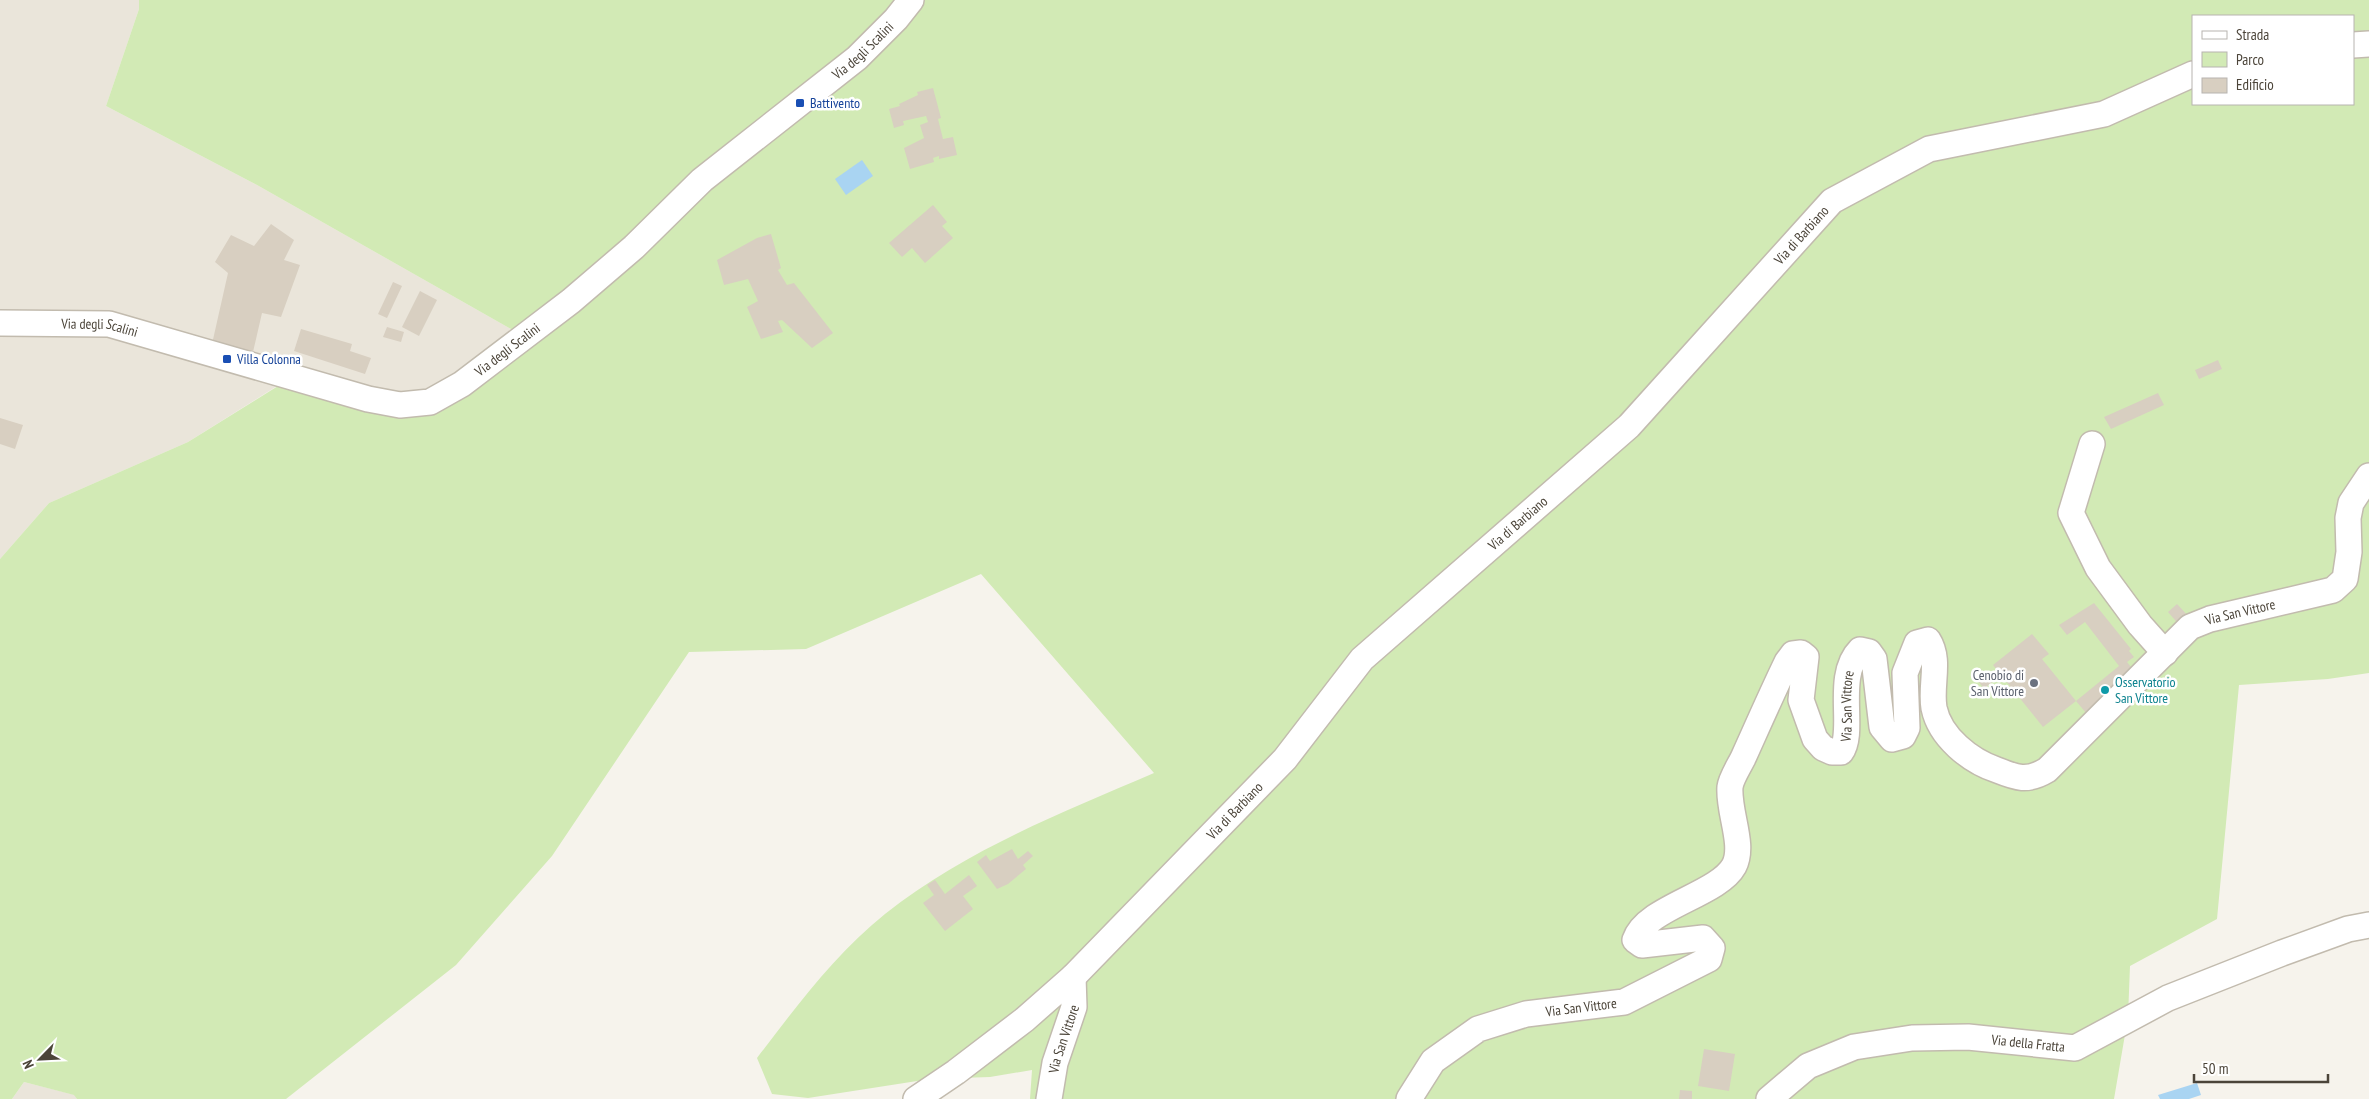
<svg xmlns="http://www.w3.org/2000/svg" width="2369" height="1099" font-family="'PT Sans Narrow',sans-serif">
<style>
.residential{fill:#eae5da}
.green{fill:#d2eab5;fill-rule:evenodd}
.water{fill:#a9d4f2}
.building{fill:#d8cfc1}
.lines{fill:none;stroke-linecap:round;stroke-linejoin:round}
.minor-casing{stroke:#c2bbae;stroke-width:28}
.minor{stroke:#fff;stroke-width:25}
.transit-dot{fill:#1a4fb4;stroke:#fff;stroke-width:2}
.worship-dot{fill:#6b7280;stroke:#fff;stroke-width:2}
.culture-dot{fill:#0f9aa8;stroke:#fff;stroke-width:2}
.labels{text-anchor:middle;dominant-baseline:central;stroke-width:5;stroke-linejoin:round;paint-order:stroke}
.street-label{font-size:14px;fill:#4b4439;stroke:#fff}
.transit-label{font-size:14px;fill:#164399;stroke:#fff;text-anchor:start}
.worship-label{font-size:14px;fill:#5b616d;stroke:#fff;text-anchor:end}
.culture-label{font-size:14px;fill:#0d838f;stroke:#fff;text-anchor:start}
</style>
<rect width="100%" height="100%" fill="#f6f3ec"/>
<g class="residential">
<path d="M0 0H139V9L106 106 257 185 525 337 402 407 293 376 188 442 49 503 0 559Z"/>
<path d="M24 1082 75 1095 77 1099H12Z"/>
</g>
<path class="green" d="M139 0H2369V673L2328 679 2239 685 2217 919 2130 966 2128 1017 2114 1099H1030L1032 1070 990 1077 930 1079 808 1098 772 1094 757 1058C796 1007 835 954 885 914 966 850 1061 813 1154 773L981 574 806 649 689 652 552 856 456 965 286 1099H77L74 1095 24 1082 12 1099H0V559L49 503 188 442 294 376 402 407 525 337 257 185 106 106 139 9ZM2193 16H2353V104H2193Z"/>
<g class="water">
<path d="M862 160 873 176 846 195 835 179Z"/>
<path d="M2197 1083 2201 1095 2189 1099H2160L2158 1095Z"/>
</g>
<g class="building">
<path d="M933 88 941 118 938 119 943 139 953 137 957 155 939 159V156L933 158 934 162 910 169 904 148 924 138 920 125 928 122 926 116 903 121 904 125 894 128 889 109 900 106 899 104 918 95 917 92Z"/>
<path d="M933 205 947 222 942 226 953 238 925 263 912 248 902 257 889 243Z"/>
<path d="M271 224 294 240 284 260 300 265 281 317 262 313 253 352 212 344 228 273 215 262 231 235 254 246Z"/>
<path d="M771 234 781 268 778 270 787 285 794 283 833 333 812 348 782 320 778 321 783 332 761 339 747 307 758 301 748 279 724 285 717 260 757 238Z"/>
<path d="M393 282 402 286 387 318 378 314Z"/>
<path d="M420 291 437 300 419 336 402 327Z"/>
<path d="M387 327 404 332 401 342 383 337Z"/>
<path d="M301 329 352 344 350 351 371 358 365 374 294 351Z"/>
<path d="M2218 360 2222 369 2199 379 2195 370Z"/>
<path d="M2158 393 2164 405 2111 429 2104 417Z"/>
<path d="M0 418 23 425 15 449 0 444Z"/>
<path d="M2094 603 2131 649 2129 651 2134 657 2127 662 2135 672 2087 714 2076 701 2043 727 1993 665 2032 634 2049 654 2042 659 2076 701 2119 666 2085 622 2067 635 2059 625Z"/>
<path d="M2177 604 2191 619 2181 627 2168 612Z"/>
<path d="M1987 675 1992 682 1984 689 1979 682Z"/>
<path d="M1012 849 1018 859 1028 851 1033 856 1023 865 1026 869 1008 884 997 889 977 862 986 855 990 861Z"/>
<path d="M969 875 977 886 963 896 973 909 945 931 923 903 934 895 927 885 935 880 945 894Z"/>
<path d="M1704 1049 1735 1054 1729 1091 1698 1086Z"/>
<path d="M1680 1090 1692 1091V1099H1679Z"/>
</g>
<g class="lines">
<g class="minor-casing">
<g id="minor">
<path d="M2353 45 2369 44"/>
<path id="s1" d="M0 323 109 324 368 399 400 405 430 402 462 384 571 301 634 247 702 180 857 58 896 19 911 0"/>
<path d="M2092 444 2071 513 2098 568 2140 625 2165 653"/>
<path id="s2" d="M916 1099 956 1072 1024 1020 1073 977 1285 759 1362 659 1629 426 1832 201 1929 149 2104 114 2193 74"/>
<path id="s3" d="M1049 1099 1055 1063 1074 1007 1073 977"/>
<path id="s4" d="M1409 1099 1433 1061 1478 1029 1526 1014 1624 1002 1709 959 1712 948 1703 938 1642 945 1635 940C1646 907 1718 895 1734 866 1745 845 1728 812 1730 787 1731 778 1740 765 1744 756 1758 725 1772 693 1787 662L1793 654 1801 653 1806 657 1801 700 1815 739 1823 748 1832 752H1841C1856 732 1834 676 1860 650L1869 652 1874 659 1882 727 1892 739 1903 736 1907 728 1905 673 1917 643 1928 640C1941 660 1930 685 1934 708 1940 737 1970 761 1997 770 2017 778 2027 782 2047 770L2190 627 2210 619 2333 590 2345 579 2349 552 2348 518 2351 503 2369 476"/>
<path id="s5" d="M1769 1099 1808 1066 1854 1047 1912 1038 1968 1037 2075 1048 2168 998 2282 953 2348 929 2369 925"/>
</g>
</g>
<use href="#minor" class="minor"/>
</g>
<g class="transit-dot">
<rect x="795" y="98" width="10" height="10" rx="2.5"/>
<rect x="222" y="354" width="10" height="10" rx="2.5"/>
</g>
<circle class="worship-dot" cx="2034" cy="683" r="5"/>
<circle class="culture-dot" cx="2105" cy="690" r="5"/>
<g class="labels">
<g class="street-label">
<text stroke="none"><textPath href="#s1" startOffset="1000">Via degli Scalini</textPath></text>
<text stroke="none"><textPath href="#s2" startOffset="1241">Via di Barbiano</textPath></text>
<text stroke="none"><textPath href="#s1" startOffset="100">Via degli Scalini</textPath></text>
<text stroke="none"><textPath href="#s1" startOffset="535">Via degli Scalini</textPath></text>
<text stroke="none"><textPath href="#s2" startOffset="836">Via di Barbiano</textPath></text>
<text stroke="none"><textPath href="#s4" startOffset="1719">Via San Vittore</textPath></text>
<text stroke="none"><textPath href="#s4" startOffset="970">Via San Vittore</textPath></text>
<text stroke="none"><textPath href="#s2" startOffset="431">Via di Barbiano</textPath></text>
<text stroke="none"><textPath href="#s4" startOffset="206">Via San Vittore</textPath></text>
<text stroke="none"><textPath href="#s3" startOffset="62">Via San Vittore</textPath></text>
<text stroke="none"><textPath href="#s5" startOffset="276">Via della Fratta</textPath></text>
</g>
<g class="transit-label">
<text x="810" y="103">Battivento</text>
<text x="237" y="359">Villa Colonna</text>
</g>
<g class="worship-label">
<text x="2024" y="675">Cenobio di<tspan x="2024" dy="16">San Vittore</tspan></text>
</g>
<g class="culture-label">
<text x="2115" y="682">Osservatorio<tspan x="2115" dy="16">San Vittore</tspan></text>
</g>
</g>
<rect x="2192" y="15" width="162" height="90" fill="#ffffff" stroke="#b7b4b0"/>
<rect x="2202" y="31" width="25" height="8" fill="#ffffff" stroke="#b7b4b0"/>
<text x="2236" y="40" font-size="15" fill="#4b4439">Strada</text>
<rect x="2202" y="52" width="25" height="15" fill="#d2eab5" stroke="#b7b4b0"/>
<text x="2236" y="65" font-size="15" fill="#4b4439">Parco</text>
<rect x="2202" y="78" width="25" height="15" fill="#d8cfc1" stroke="#b7b4b0"/>
<text x="2236" y="90" font-size="15" fill="#4b4439">Edificio</text>
<g transform="translate(40 1059) rotate(246)" stroke="#ffffff" stroke-width="4" paint-order="stroke">
<path d="M0-4L9 19L0 12L-9 19Z" fill="#4b4439"/>
<text y="-8" font-size="14" font-weight="bold" text-anchor="middle" fill="#4b4439">N</text>
</g>
<path d="M2194 1074v8h134v-8" fill="none" stroke="#4b4439" stroke-width="2.5"/>
<text x="2202" y="1074" font-size="15" fill="#4b4439" stroke="#ffffff" stroke-width="4" paint-order="stroke">50 m</text>
</svg>
